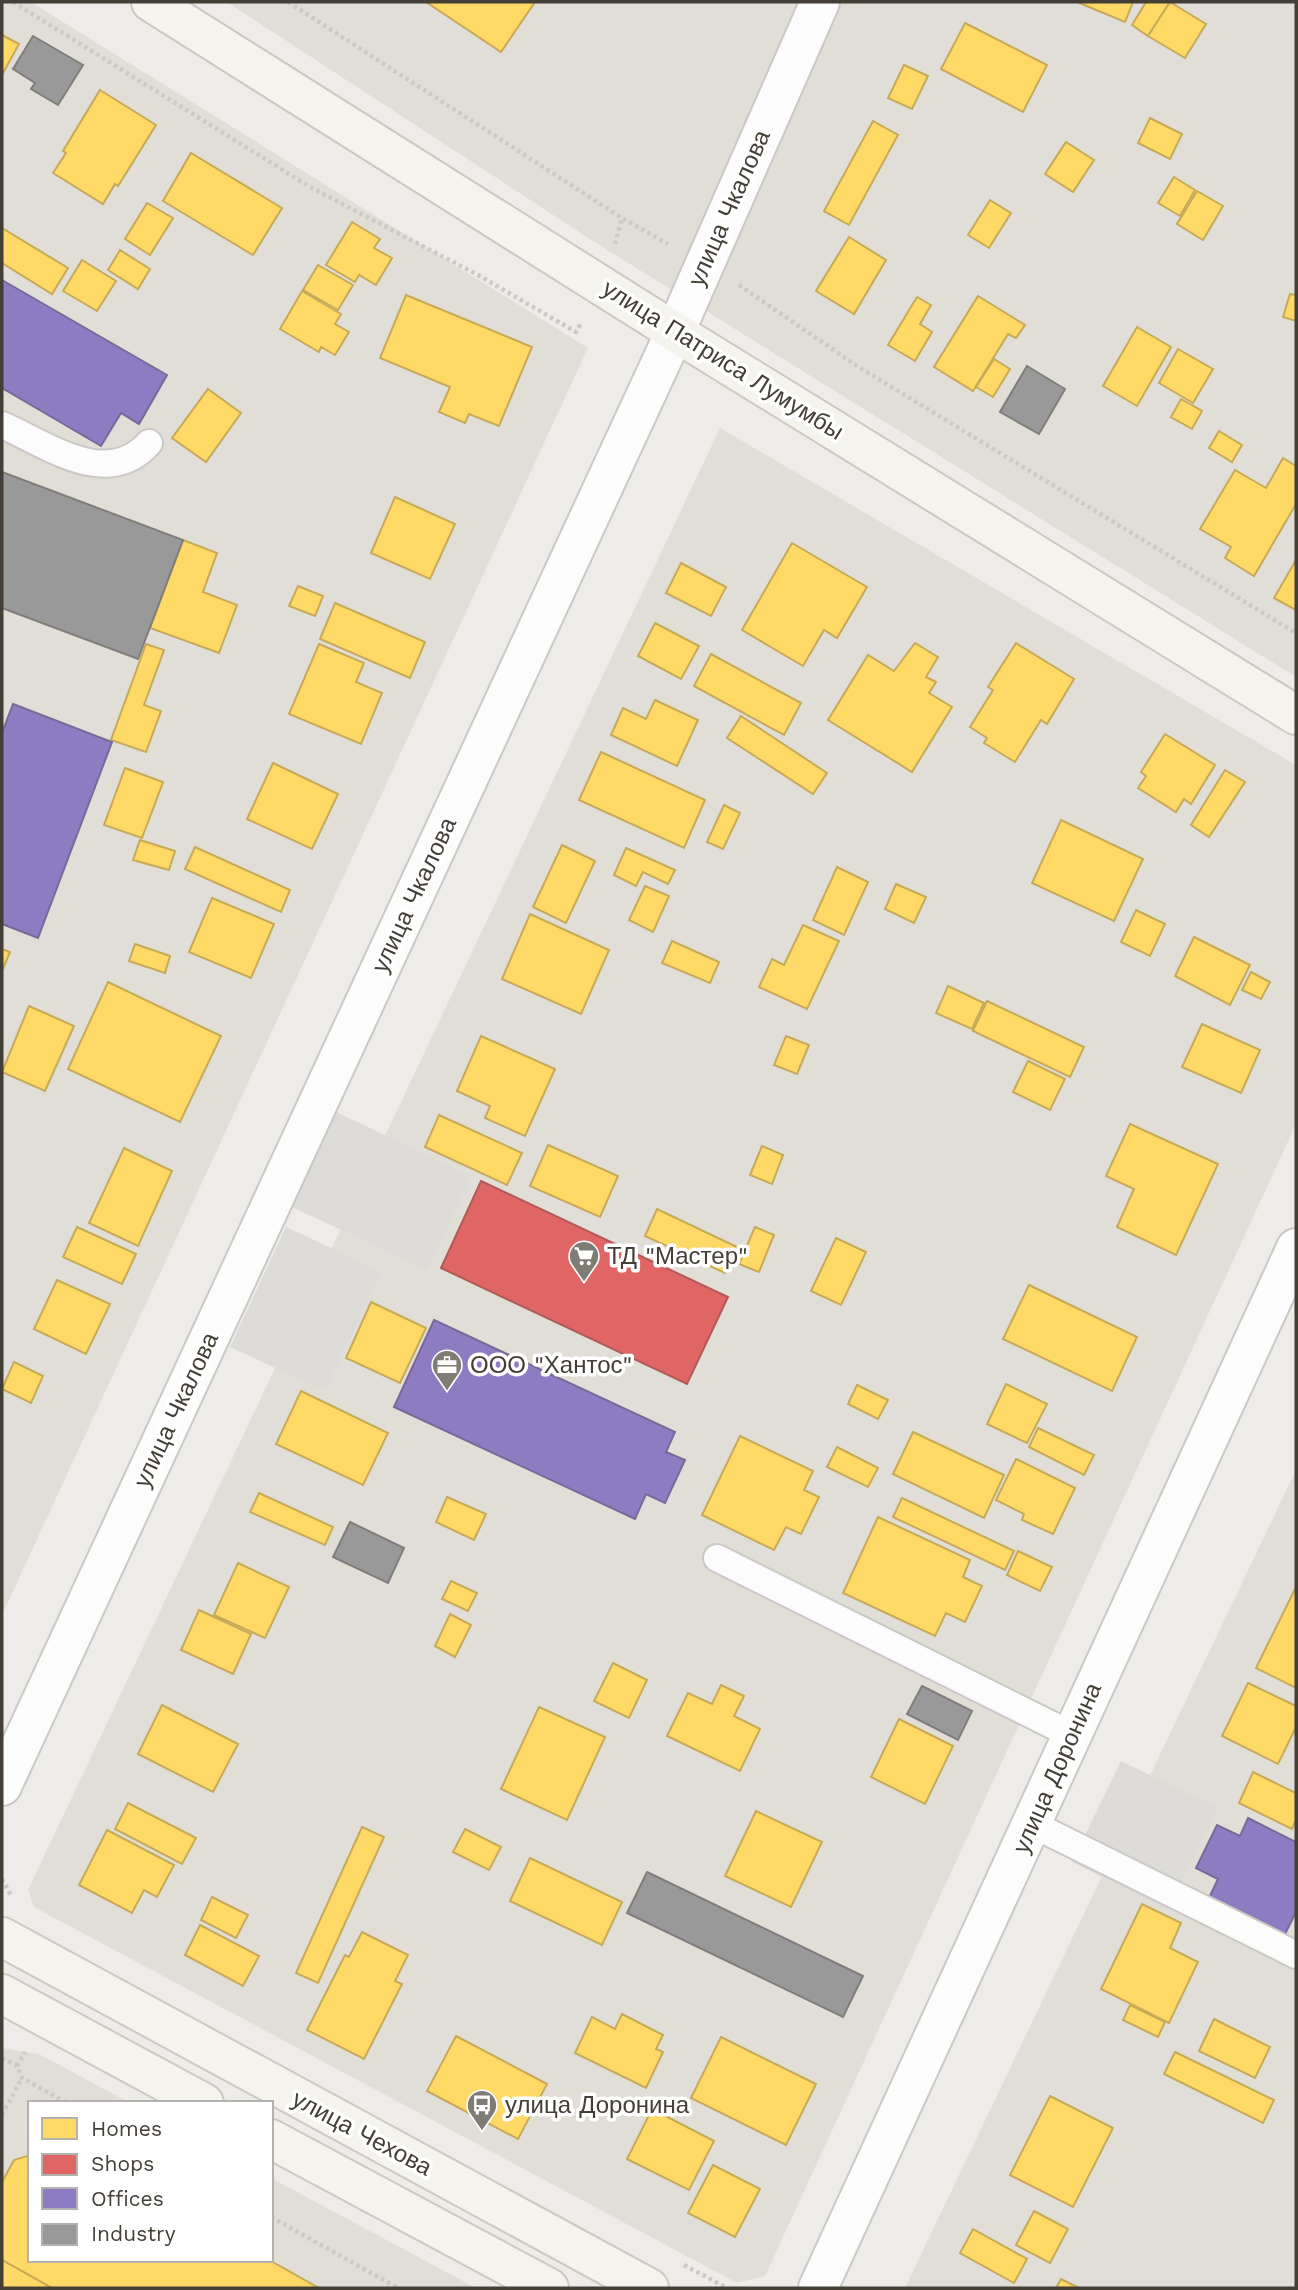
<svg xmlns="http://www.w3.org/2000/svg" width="1298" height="2290" font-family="'Work Sans',sans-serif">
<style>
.residential{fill:#e1ded7}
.parking{fill:#dddbd8}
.homes{fill:#ffd966;stroke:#c7aa58;stroke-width:2}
.shops{fill:#e06666;stroke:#b15a58;stroke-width:2}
.offices{fill:#8e7cc3;stroke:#786999;stroke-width:2}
.industry{fill:#999;stroke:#7f7e7b;stroke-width:2}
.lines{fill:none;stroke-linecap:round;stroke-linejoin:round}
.lane-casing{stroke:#cac8c5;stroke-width:30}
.street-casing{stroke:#cac8c5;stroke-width:42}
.secondary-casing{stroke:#ccc9c0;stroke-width:42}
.path{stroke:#cccac6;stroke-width:4.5;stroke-dasharray:3.5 3.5;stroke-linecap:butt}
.lane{stroke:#fcfcfc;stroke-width:26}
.street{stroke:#fcfcfc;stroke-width:38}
.secondary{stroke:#f5f3ee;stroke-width:38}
.labels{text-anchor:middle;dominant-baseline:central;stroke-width:7;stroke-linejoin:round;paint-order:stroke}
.street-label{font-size:24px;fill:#433e36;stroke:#fff}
.poi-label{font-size:24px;fill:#433e36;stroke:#fff;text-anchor:start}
</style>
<rect width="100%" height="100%" fill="#eeece9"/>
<g class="residential">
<path d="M2 2H31L588 348 2 1615Z"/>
<path d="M227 2H1296V677L593 241Z"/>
<path d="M720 428 1296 765V1124L765 2276 737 2283 34 1907 28 1890Z"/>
<path d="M1296 1470V2288H905Z"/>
<path d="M2 2048 39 2054 130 2103H30V2260H271V2178L476 2288H2Z"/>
</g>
<g class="parking">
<path d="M336 1112 471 1176 427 1270 292 1207Z"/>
<path d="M286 1227 381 1271 325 1391 230 1347Z"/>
<path d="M1121 1761 1218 1808 1168 1910 1072 1862Z"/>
</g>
<g class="homes">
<path d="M426 2H535L501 52Z"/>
<path d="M1077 2H1133L1125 22Z"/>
<path d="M1146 2H1170L1148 36 1132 25Z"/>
<path d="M1170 2 1206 24 1185 58 1148 36Z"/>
<path d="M965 23 1047 65 1023 112 941 69Z"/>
<path d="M2 35 19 44 2 75Z"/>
<path d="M904 65 928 76 912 109 888 98Z"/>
<path d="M100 90 156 125 118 186 115 184 103 204 53 173 66 153 63 151Z"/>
<path d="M1150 118 1182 134 1170 159 1138 143Z"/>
<path d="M873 121 898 135 849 225 824 211Z"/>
<path d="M1066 142 1094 160 1073 192 1045 174Z"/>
<path d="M191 153 282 208 253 255 163 201Z"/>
<path d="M1174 177 1195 190 1180 216 1158 203Z"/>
<path d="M1197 191 1223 206 1203 240 1177 224Z"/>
<path d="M990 200 1011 213 989 248 968 235Z"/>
<path d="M147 203 173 218 150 255 125 239Z"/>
<path d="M352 222 380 239 374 248 392 258 376 285 359 275 355 282 326 265Z"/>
<path d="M2 228 68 268 52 294 2 263Z"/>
<path d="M849 237 886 260 854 314 816 291Z"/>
<path d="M120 250 150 269 138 289 108 270Z"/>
<path d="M82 260 116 281 97 311 63 291Z"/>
<path d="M318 265 353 285 338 310 303 290Z"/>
<path d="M302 291 341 314 335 324 349 332 335 355 321 347 319 352 280 329Z"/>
<path d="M1290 294 1296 295V321L1283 317Z"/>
<path d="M406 295 532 347 499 426 469 414 465 423 439 412 450 387 380 358Z"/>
<path d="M978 296 1025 325 1016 338 1008 334 973 391 934 367Z"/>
<path d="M917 297 931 305 920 324 932 332 915 361 888 345Z"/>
<path d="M1137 327 1171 347 1137 406 1103 386Z"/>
<path d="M1178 349 1213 369 1193 403 1159 383Z"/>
<path d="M994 359 1010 369 993 397 976 387Z"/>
<path d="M208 389 241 413 206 462 172 438Z"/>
<path d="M1181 399 1202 411 1192 429 1171 417Z"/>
<path d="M1219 431 1242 445 1232 462 1209 448Z"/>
<path d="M1283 458 1296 466V504L1254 576 1225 558 1231 547 1200 529 1235 470 1266 488Z"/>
<path d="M395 497 455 524 430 579 371 553Z"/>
<path d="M183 540 217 553 203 592 237 605 219 653 150 628Z"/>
<path d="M792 543 867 587 837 638 824 630 803 666 742 630Z"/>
<path d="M1296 560V610L1274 598Z"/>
<path d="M681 563 726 587 711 616 666 593Z"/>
<path d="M298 586 323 596 315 616 289 606Z"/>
<path d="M335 603 425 642 410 678 320 639Z"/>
<path d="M655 623 699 646 681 679 638 656Z"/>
<path d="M915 643 938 657 926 677 936 682 929 693 952 707 912 772 828 720 868 655 894 671Z"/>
<path d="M1016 643 1074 679 1047 724 1041 720 1015 762 984 743 987 738 970 727 993 690 988 687Z"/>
<path d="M146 644 164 650 144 705 161 711 146 752 111 740Z"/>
<path d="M319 644 364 663 356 682 382 693 361 744 289 714Z"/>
<path d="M711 654 801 703 784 735 694 686Z"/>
<path d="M655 700 698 720 677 766 611 735 623 708 646 719Z"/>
<path d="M741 716 827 773 813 794 727 738Z"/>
<path d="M1165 734 1215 765 1191 804 1184 799 1176 812 1138 788 1146 776 1141 772Z"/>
<path d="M601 752 705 800 684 848 579 800Z"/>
<path d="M273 763 338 794 312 849 247 819Z"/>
<path d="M125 768 163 782 142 838 104 825Z"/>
<path d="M1225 770 1245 782 1209 837 1191 825Z"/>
<path d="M724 805 740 813 723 849 707 842Z"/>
<path d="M1061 820 1143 859 1114 921 1032 883Z"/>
<path d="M140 840 175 851 169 870 133 860Z"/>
<path d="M562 845 595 861 566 923 533 907Z"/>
<path d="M195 847 290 890 281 912 185 869Z"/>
<path d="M626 848 675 870 668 884 643 872 636 886 614 875Z"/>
<path d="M837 867 868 882 844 935 813 920Z"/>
<path d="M896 884 926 897 914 923 885 909Z"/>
<path d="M645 886 669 896 653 932 629 920Z"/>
<path d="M212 898 274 924 251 978 189 952Z"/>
<path d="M1136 910 1165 924 1150 956 1121 942Z"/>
<path d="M530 914 609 950 581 1014 502 979Z"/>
<path d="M803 925 839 941 807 1009 759 987 772 959 784 965Z"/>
<path d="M1194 937 1250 965 1230 1005 1175 976Z"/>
<path d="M672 941 719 962 710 983 662 963Z"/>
<path d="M135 944 170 956 165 973 129 961Z"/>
<path d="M2 949 10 952 2 971Z"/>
<path d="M1251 972 1270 982 1261 999 1242 990Z"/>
<path d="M108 982 221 1036 180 1122 68 1069Z"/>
<path d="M948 986 984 1003 972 1029 936 1013Z"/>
<path d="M987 1001 1084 1047 1070 1077 973 1031Z"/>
<path d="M29 1006 74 1026 45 1091 2 1072Z"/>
<path d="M1202 1024 1260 1050 1241 1093 1182 1067Z"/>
<path d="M481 1036 555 1069 525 1136 485 1118 490 1106 457 1091Z"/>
<path d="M786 1036 809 1045 797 1074 774 1065Z"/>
<path d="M1028 1061 1065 1079 1050 1110 1013 1092Z"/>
<path d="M439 1115 522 1153 507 1185 425 1147Z"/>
<path d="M1130 1124 1218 1164 1176 1255 1117 1227 1134 1189 1106 1176Z"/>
<path d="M548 1145 618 1176 600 1217 530 1186Z"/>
<path d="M762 1146 783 1155 772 1184 750 1175Z"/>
<path d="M124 1148 172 1171 138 1246 89 1223Z"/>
<path d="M657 1209 737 1247 725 1273 645 1236Z"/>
<path d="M77 1227 136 1254 122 1284 63 1257Z"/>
<path d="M755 1227 774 1235 759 1272 739 1264Z"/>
<path d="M836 1238 866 1252 841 1305 811 1291Z"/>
<path d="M57 1280 110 1304 86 1354 34 1329Z"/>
<path d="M1029 1285 1137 1337 1112 1391 1003 1339Z"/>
<path d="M371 1302 426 1328 400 1383 346 1358Z"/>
<path d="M14 1362 43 1376 31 1403 2 1389Z"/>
<path d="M1006 1384 1047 1404 1027 1443 987 1424Z"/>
<path d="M857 1385 888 1400 878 1419 848 1404Z"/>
<path d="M301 1391 388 1433 363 1485 276 1444Z"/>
<path d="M1038 1428 1094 1455 1084 1475 1029 1447Z"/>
<path d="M913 1432 1004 1475 984 1518 893 1474Z"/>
<path d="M740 1436 813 1471 804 1490 819 1497 801 1534 786 1527 774 1550 702 1515Z"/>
<path d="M837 1447 878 1468 868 1487 827 1467Z"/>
<path d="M1016 1459 1075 1488 1053 1534 1022 1520 1024 1514 996 1500Z"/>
<path d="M259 1493 333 1527 325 1545 250 1512Z"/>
<path d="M447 1497 486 1514 474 1540 436 1522Z"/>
<path d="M902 1498 1014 1551 1005 1570 893 1517Z"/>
<path d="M878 1517 970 1560 963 1577 982 1586 965 1622 946 1613 935 1636 843 1593Z"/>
<path d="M1018 1551 1052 1567 1040 1591 1007 1575Z"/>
<path d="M238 1563 289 1587 265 1638 214 1615Z"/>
<path d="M451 1581 477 1593 468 1611 442 1599Z"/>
<path d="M1296 1587V1688L1256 1668Z"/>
<path d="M199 1610 251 1634 233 1674 181 1650Z"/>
<path d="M450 1614 471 1625 455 1657 435 1646Z"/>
<path d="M613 1663 647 1680 629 1718 594 1701Z"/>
<path d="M1248 1683 1296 1706V1727L1278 1764 1222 1736Z"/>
<path d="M721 1685 744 1696 734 1716 760 1729 740 1771 667 1736 688 1693 712 1704Z"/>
<path d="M162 1705 238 1744 213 1792 138 1754Z"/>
<path d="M539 1707 605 1737 567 1820 501 1789Z"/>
<path d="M899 1719 953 1746 925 1804 871 1777Z"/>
<path d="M1253 1772 1296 1793V1819L1292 1829 1239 1803Z"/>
<path d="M128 1803 196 1838 182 1864 115 1829Z"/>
<path d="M756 1811 822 1842 791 1907 725 1876Z"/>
<path d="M362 1827 384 1837 318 1983 296 1973Z"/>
<path d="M465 1829 501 1847 489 1870 453 1852Z"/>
<path d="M107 1830 174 1865 157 1897 144 1890 132 1913 79 1885Z"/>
<path d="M530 1858 622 1902 602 1945 510 1901Z"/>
<path d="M212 1897 248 1915 236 1938 201 1920Z"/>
<path d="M1142 1904 1181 1923 1170 1948 1198 1962 1169 2023 1101 1989Z"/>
<path d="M200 1925 259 1956 243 1986 185 1955Z"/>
<path d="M362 1932 408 1955 395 1981 402 1984 364 2059 307 2030 345 1955 349 1957Z"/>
<path d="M1130 2005 1165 2022 1158 2037 1123 2020Z"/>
<path d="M622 2014 663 2035 656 2049 663 2052 646 2088 575 2053 592 2017 615 2029Z"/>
<path d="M1214 2019 1270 2047 1255 2078 1199 2051Z"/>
<path d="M456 2036 547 2084 518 2139 427 2091Z"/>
<path d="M721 2037 816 2084 786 2145 691 2098Z"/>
<path d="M1175 2052 1274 2100 1263 2123 1164 2074Z"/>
<path d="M1050 2096 1113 2128 1073 2207 1010 2175Z"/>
<path d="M652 2109 714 2141 689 2190 627 2159Z"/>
<path d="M30 2155V2260H269L319 2288H52L2 2260V2182L14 2160Z"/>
<path d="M713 2165 760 2189 735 2237 688 2213Z"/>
<path d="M1034 2211 1068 2229 1050 2263 1016 2245Z"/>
<path d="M973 2229 1027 2259 1014 2283 960 2253Z"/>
<path d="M2 2260 52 2288H2Z"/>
<path d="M1061 2279 1079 2288H1056Z"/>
</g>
<path class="shops" d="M481 1181 728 1297 687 1384 441 1268Z"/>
<g class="offices">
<path d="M2 280 167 375 139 424 121 413 101 446 2 388Z"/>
<path d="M13 704 112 742 38 938 2 924V733Z"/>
<path d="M434 1320 675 1432 666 1452 685 1460 665 1503 646 1494 635 1519 394 1407Z"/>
<path d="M1248 1818 1296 1842V1912L1284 1936 1209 1898 1218 1879 1196 1868 1217 1825 1240 1836Z"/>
</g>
<g class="industry">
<path d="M33 36 83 65 58 105 31 89 35 83 13 69Z"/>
<path d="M1027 366 1065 389 1039 434 1000 412Z"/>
<path d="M2 472 183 540 138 659 2 608Z"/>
<path d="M350 1522 404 1548 388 1583 333 1557Z"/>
<path d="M922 1686 972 1711 958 1740 907 1714Z"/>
<path d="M647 1872 863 1976 843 2017 627 1913Z"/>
</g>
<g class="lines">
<g class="lane-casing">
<g id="lane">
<path d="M2 425C48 445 107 490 149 443"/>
<path d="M717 1558 1072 1735"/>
<path d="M1032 1824 1296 1955"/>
</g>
</g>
<g class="street-casing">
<g id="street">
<path d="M2 1786 675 332 820 2"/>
<path d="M818 2288 1296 1248"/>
</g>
</g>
<g class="secondary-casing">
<g id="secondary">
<path d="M151 2 675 332 1296 715"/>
<path d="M2 1937 649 2288"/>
<path d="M2 1994 204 2103"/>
<path d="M271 2139 549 2288"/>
</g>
</g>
<g class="path">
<path d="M13 2 310 187 478 275 576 332 581 323"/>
<path d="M288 2 622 218 668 244"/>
<path d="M615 244 622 218"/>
<path d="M739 285 857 366 1296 633"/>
<path d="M2 1879 12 1897"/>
<path d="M2 2058 17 2066 22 2078 67 2103"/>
<path d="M17 2066 25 2052"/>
<path d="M2 2115 22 2078"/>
<path d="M271 2217 398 2288"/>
<path d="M684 2265 727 2288"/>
</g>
<use href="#lane" class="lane"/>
<use href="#street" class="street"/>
<use href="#secondary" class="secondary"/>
</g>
<defs>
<g id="supermarket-pin" transform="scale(1.575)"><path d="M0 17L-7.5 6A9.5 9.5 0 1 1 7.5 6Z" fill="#7f7b75" stroke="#fff"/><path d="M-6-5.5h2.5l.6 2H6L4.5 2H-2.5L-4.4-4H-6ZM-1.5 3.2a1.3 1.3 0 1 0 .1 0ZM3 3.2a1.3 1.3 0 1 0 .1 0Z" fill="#fff"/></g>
<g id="office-pin" transform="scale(1.575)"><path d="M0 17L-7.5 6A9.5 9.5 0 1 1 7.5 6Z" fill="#7f7b75" stroke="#fff"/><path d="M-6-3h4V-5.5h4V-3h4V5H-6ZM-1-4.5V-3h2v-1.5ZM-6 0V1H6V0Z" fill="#fff"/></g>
<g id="bus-pin" transform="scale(1.575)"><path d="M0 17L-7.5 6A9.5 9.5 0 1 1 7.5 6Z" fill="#7f7b75" stroke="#fff"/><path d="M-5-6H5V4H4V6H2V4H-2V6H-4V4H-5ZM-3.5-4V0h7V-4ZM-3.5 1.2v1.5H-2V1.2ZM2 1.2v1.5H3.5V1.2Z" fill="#fff"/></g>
</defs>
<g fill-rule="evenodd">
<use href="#supermarket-pin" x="584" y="1256"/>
<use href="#office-pin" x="447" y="1365"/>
<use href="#bus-pin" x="482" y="2105"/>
</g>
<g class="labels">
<g class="street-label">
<text transform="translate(729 208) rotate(-66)">улица Чкалова</text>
<text transform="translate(723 360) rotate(32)">улица Патриса Лумумбы</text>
<text transform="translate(414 895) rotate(-65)">улица Чкалова</text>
<text transform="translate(176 1410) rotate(-65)">улица Чкалова</text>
<text transform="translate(1057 1768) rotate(-66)">улица Доронина</text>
<text transform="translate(362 2133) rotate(28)">улица Чехова</text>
</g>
<g class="poi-label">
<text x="607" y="1256">ТД "Мастер"</text>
<text x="470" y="1365">ООО "Хантос"</text>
<text x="505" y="2105">улица Доронина</text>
</g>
</g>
<rect width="1298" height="2290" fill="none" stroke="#433e36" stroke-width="7"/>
<rect x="28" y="2101" width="245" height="161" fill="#ffffff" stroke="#b4b2af" stroke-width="2"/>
<rect x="42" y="2118" width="35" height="21" fill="#ffd966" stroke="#b4b2af" stroke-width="2"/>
<text x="91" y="2136" font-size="21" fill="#433e36">Homes</text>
<rect x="42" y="2154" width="35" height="21" fill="#e06666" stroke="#b4b2af" stroke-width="2"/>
<text x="91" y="2171" font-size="21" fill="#433e36">Shops</text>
<rect x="42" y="2188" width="35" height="21" fill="#8e7cc3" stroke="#b4b2af" stroke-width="2"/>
<text x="91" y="2206" font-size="21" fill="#433e36">Offices</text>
<rect x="42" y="2224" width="35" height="21" fill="#999999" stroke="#b4b2af" stroke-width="2"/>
<text x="91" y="2241" font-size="21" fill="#433e36">Industry</text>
</svg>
